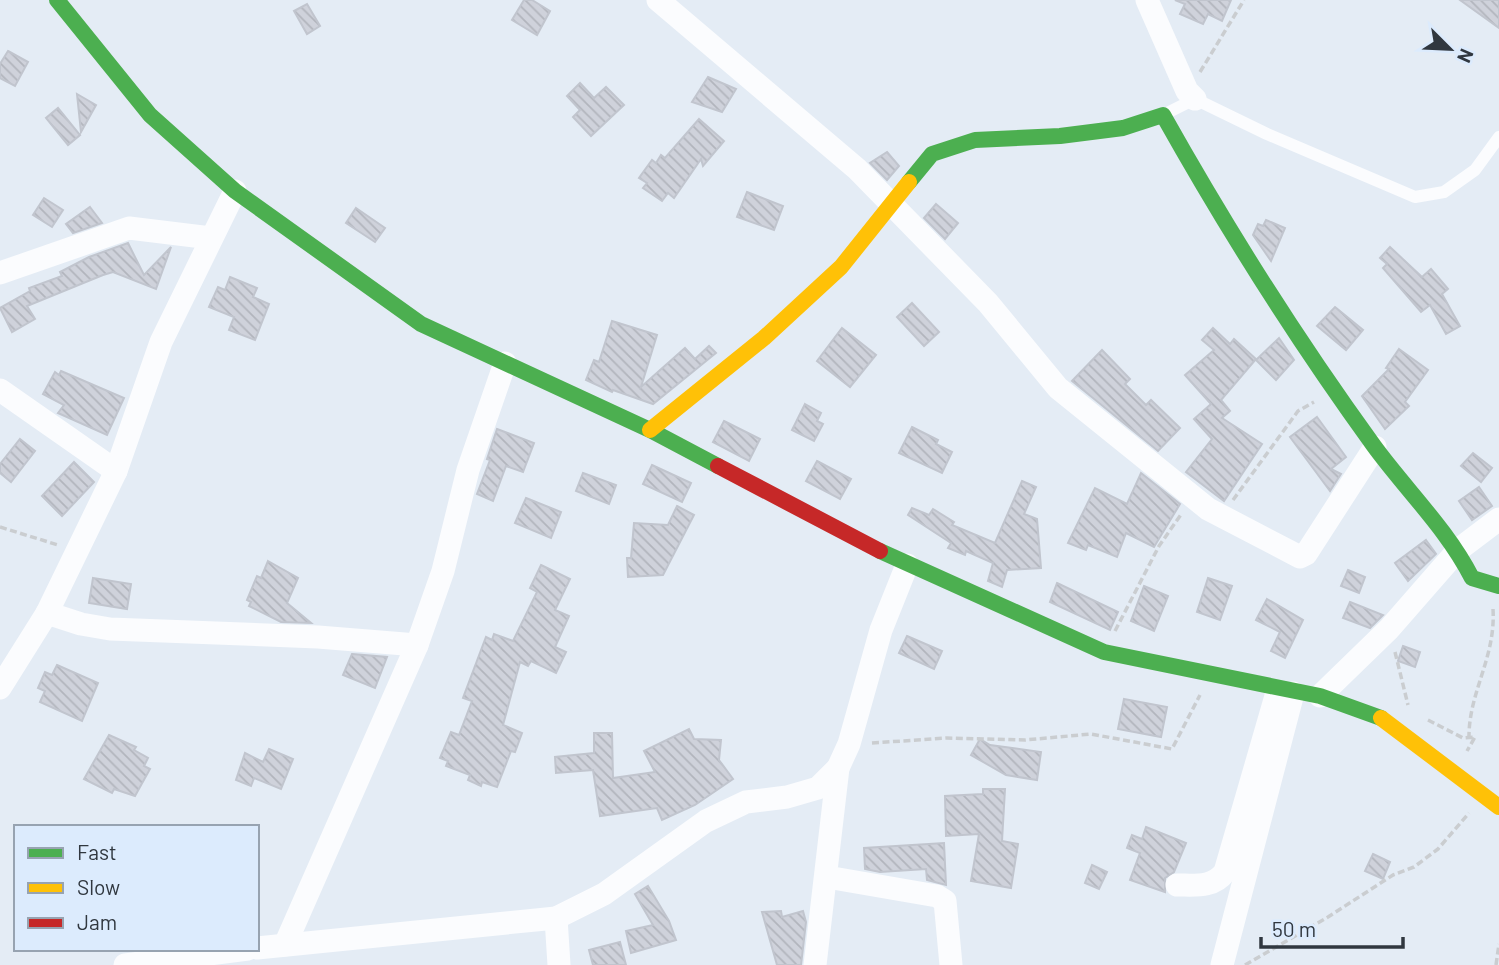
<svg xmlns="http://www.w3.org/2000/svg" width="1499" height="965" font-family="Barlow,sans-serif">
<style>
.building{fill:url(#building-back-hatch);stroke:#c1c5ce;stroke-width:2}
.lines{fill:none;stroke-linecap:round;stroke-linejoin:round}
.path{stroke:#cacdd0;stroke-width:3.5;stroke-dasharray:7 3.5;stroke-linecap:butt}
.lane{stroke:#fbfcfe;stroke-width:12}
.street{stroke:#fbfcfe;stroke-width:23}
.fast{stroke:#4caf50;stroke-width:16}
.slow{stroke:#ffc107;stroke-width:16}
.jam{stroke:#c62828;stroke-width:16}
</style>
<defs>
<pattern id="building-back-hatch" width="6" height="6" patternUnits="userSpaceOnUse" patternTransform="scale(1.75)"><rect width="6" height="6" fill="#cfd2db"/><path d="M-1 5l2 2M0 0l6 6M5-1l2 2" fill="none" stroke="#b2b5bd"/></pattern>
</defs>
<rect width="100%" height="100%" fill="#e4ecf5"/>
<g class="building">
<path d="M524 0H532L550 11 537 35 512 20Z"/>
<path d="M1175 0H1231L1222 21 1208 14 1203 24 1180 14 1185 4Z"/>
<path d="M1460 0H1499V28Z"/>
<path d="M307 4 320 26 307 34 294 11Z"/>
<path d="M8 51 28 62 15 86 0 78V64Z"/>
<path d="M708 77 736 89 722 112 692 102Z"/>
<path d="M580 83 594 98 606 87 624 105 591 136 573 117 580 110 567 96Z"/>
<path d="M77 94 96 105 81 132Z"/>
<path d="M58 108 80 135 68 145 46 118Z"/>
<path d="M699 119 724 141 703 166 701 159 674 198 668 193 662 201 643 188 647 183 639 178 652 160 656 163 661 155 665 158Z"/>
<path d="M887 152 899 166 887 180 870 163Z"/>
<path d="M747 192 783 206 774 230 737 217Z"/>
<path d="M44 198 63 210 52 227 33 215Z"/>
<path d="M936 204 958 223 945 239 924 218Z"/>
<path d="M90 207 102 223 73 233 66 224Z"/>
<path d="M356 208 385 228 375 242 346 223Z"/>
<path d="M1266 220 1285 228 1271 261 1253 235 1258 224 1263 226Z"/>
<path d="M128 243 144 275 171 247 156 289 113 272 103 275 27 306 35 319 12 332 0 308 30 291 29 288 62 276 60 272 89 257Z"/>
<path d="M1390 247 1422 277 1431 269 1448 289 1442 294 1460 326 1446 334 1430 305 1421 312 1383 268 1387 264 1380 258Z"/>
<path d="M230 277 257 288 253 297 269 304 255 340 229 330 234 317 209 307 218 287 225 290Z"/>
<path d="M912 303 939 332 924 346 897 317Z"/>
<path d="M1335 307 1363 330 1346 350 1317 326Z"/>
<path d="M612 321 657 335 641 387 685 348 695 359 709 346 716 353 653 404 613 390 612 392 586 380 594 360 599 362Z"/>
<path d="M842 328 876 355 850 387 817 361Z"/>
<path d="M1213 328 1230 344 1234 339 1256 359 1221 400 1230 411 1222 418 1262 444 1224 501 1186 472 1212 439 1194 419 1211 404 1185 375 1214 350 1202 340Z"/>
<path d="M1279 338 1294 360 1276 380 1256 360Z"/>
<path d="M1399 349 1428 370 1405 402 1409 406 1385 429 1362 396 1389 369 1386 368Z"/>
<path d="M1102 350 1130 379 1125 384 1146 405 1151 400 1180 428 1158 451 1072 381Z"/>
<path d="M61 371 124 398 107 435 58 413 64 405 43 394 55 372 59 375Z"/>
<path d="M805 404 821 413 817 421 823 424 814 441 792 430Z"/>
<path d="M1317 417 1346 457 1331 469 1341 474 1330 491 1290 437Z"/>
<path d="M724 421 760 439 749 461 713 442Z"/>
<path d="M912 427 938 440 936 444 952 452 942 473 899 453Z"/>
<path d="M497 429 534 443 523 472 506 466 493 501 477 494 490 460 487 459Z"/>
<path d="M20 439 35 451 11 482 0 473V464Z"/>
<path d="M1473 453 1492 468 1481 482 1461 466Z"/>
<path d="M817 461 851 479 840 499 806 481Z"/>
<path d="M74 462 94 482 62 516 42 496Z"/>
<path d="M652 465 691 483 682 502 643 484Z"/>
<path d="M583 473 616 485 609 504 576 491Z"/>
<path d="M1141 473 1180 504 1154 547 1126 533 1117 557 1088 545 1086 550 1068 543 1095 488 1127 504Z"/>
<path d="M1022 481 1036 487 1024 514 1037 519 1041 568 1007 570 1002 587 988 581 993 563 966 551 965 555 948 548 951 543 908 515 912 508 929 515 933 509 954 522 952 525 995 543Z"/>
<path d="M1479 487 1492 506 1472 520 1459 501Z"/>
<path d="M526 498 561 512 551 538 515 523Z"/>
<path d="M677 506 694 515 663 575 628 577 627 558H631L634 523 668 525Z"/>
<path d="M1426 540 1436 554 1408 581 1395 563Z"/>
<path d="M268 561 298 578 287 603 311 623 281 622 249 606 251 602 247 600 257 576 261 578Z"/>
<path d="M541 565 570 579 555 610 569 616 555 647 566 652 556 673 531 661 528 666 520 662 503 725 522 733 515 752 511 751 497 787 482 782 481 786 468 780 470 775 446 766 448 761 440 758 451 732 459 735 472 701 463 698 486 637 492 640 494 634 513 641 537 592 530 588Z"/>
<path d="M1348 570 1365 577 1359 593 1341 586Z"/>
<path d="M93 578 131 584 127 609 89 603Z"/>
<path d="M1208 578 1232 586 1220 620 1197 612Z"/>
<path d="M1057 583 1118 612 1110 630 1050 602Z"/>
<path d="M1144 586 1168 596 1154 631 1131 621Z"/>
<path d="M1267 599 1303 620 1285 658 1271 651 1280 632 1256 620Z"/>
<path d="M1350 602 1383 615 1370 628 1343 618Z"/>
<path d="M907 636 942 651 934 669 899 653Z"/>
<path d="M1403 646 1420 652 1415 667 1398 661Z"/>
<path d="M352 654 387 657 375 688 343 675Z"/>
<path d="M57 665 98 683 82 721 40 702 45 691 38 688 45 672 52 675Z"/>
<path d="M1124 699 1167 707 1161 737 1118 729Z"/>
<path d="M689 729 694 739 721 740 719 760 733 779 695 805 662 820 657 808 600 816 593 770 556 773 555 757 594 753V733H612L613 778 655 772 644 751Z"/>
<path d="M109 735 136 747 134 750 148 758 144 766 150 769 135 796 114 789 112 793 84 779Z"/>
<path d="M980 739 990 745 1041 752 1037 780 1006 775 971 755Z"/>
<path d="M269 749 293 759 281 789 254 778 251 786 236 780 245 753 263 762Z"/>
<path d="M983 789H1005L1002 841 1018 844 1011 888 971 881 979 834 946 836 945 796 983 794Z"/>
<path d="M1146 827 1186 843 1174 872 1165 878V892L1130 880 1140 853 1127 848 1132 835 1142 839Z"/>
<path d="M944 843 946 885 927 880 926 869 880 872 865 869 864 848Z"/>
<path d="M1373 854 1390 862 1383 879 1365 871Z"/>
<path d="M1092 865 1107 872 1099 889 1085 883Z"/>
<path d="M648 886 669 921 676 940 631 953 626 931 653 925 635 894Z"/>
<path d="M781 911 782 917 803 911 806 922 801 965H777L762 912Z"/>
<path d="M620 942 626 965H593L589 950Z"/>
</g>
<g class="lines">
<g class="path">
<path d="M1200 72 1244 0"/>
<path d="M1233 500 1298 411 1314 402"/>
<path d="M0 527 58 545"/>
<path d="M1115 631 1159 546 1182 513"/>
<path d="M1395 652 1408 705"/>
<path d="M1428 720 1463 738 1475 737 1467 751"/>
<path d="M1469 739C1468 693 1496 658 1493 609"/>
<path d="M872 743 947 738 1025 740 1091 734 1172 749 1200 695"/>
<path d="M1245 965 1328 917 1393 875 1414 867 1438 849 1469 813"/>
<path d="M1496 965 1499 944"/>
</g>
<path class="lane" d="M1163 115 1195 99 1267 134 1415 197 1444 192 1475 170 1499 137"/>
<g class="street">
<path d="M658 0 857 169 988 303 1058 388 1208 509 1300 557 1306 554 1375 447"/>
<path d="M1147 0 1187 91 1195 99"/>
<path d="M0 273 129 228 211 238"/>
<path d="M0 390 116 471"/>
<path d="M47 613 81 624 110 629 318 637 417 645"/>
<path d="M0 688 47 613 116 471 161 342 235 191"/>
<path d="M1320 696 1389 629 1458 550 1499 519"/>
<path d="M827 877 937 896 945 901 951 965"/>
<path d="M1177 885C1195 885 1213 888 1225 872L1276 696"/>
<path d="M556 918 559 965"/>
<path d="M285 945 417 645 443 571 468 470 505 363"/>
<path d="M257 948 556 918 604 894 706 821 746 802 787 797 818 788 838 768 849 744 881 630 907 565"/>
<path d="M125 965 248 949"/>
<path d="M815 965 838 768"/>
<path d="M1222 965 1293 693"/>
</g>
<g class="fast">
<path d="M57 0 150 115 235 191 421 324 650 430 718 466"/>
<path d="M909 182 932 154 975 140 1060 136 1123 128 1163 115C1227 229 1297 340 1374 446 1407 491 1447 529 1472 578L1499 586"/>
<path d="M880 551 1104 652 1320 696 1381 718"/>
</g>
<g class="slow">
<path d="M650 430 764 338 841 267 909 182"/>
<path d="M1381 718 1499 807"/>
</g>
<path class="jam" d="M718 466 880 551"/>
</g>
<rect x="14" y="825" width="245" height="126" fill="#dcebfd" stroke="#97a3b1" stroke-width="2"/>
<rect x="28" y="848" width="35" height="10" fill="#4caf50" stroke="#97a3b1" stroke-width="2"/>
<text x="77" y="860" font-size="21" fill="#30373f">Fast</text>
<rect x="28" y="883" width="35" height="10" fill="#ffc107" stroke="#97a3b1" stroke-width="2"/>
<text x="77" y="895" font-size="21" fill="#30373f">Slow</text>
<rect x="28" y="918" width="35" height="10" fill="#c62828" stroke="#97a3b1" stroke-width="2"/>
<text x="77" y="930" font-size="21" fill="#30373f">Jam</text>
<g transform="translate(1450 49) rotate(114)" stroke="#dcebfd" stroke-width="5" paint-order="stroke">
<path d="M0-5L12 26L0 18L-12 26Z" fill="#30373f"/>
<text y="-10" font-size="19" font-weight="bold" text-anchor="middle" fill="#30373f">N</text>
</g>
<path d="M1261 937v10h142v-10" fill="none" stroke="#30373f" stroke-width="3.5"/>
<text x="1272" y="937" font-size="21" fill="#30373f" stroke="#dcebfd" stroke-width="5" paint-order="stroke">50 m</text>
</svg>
